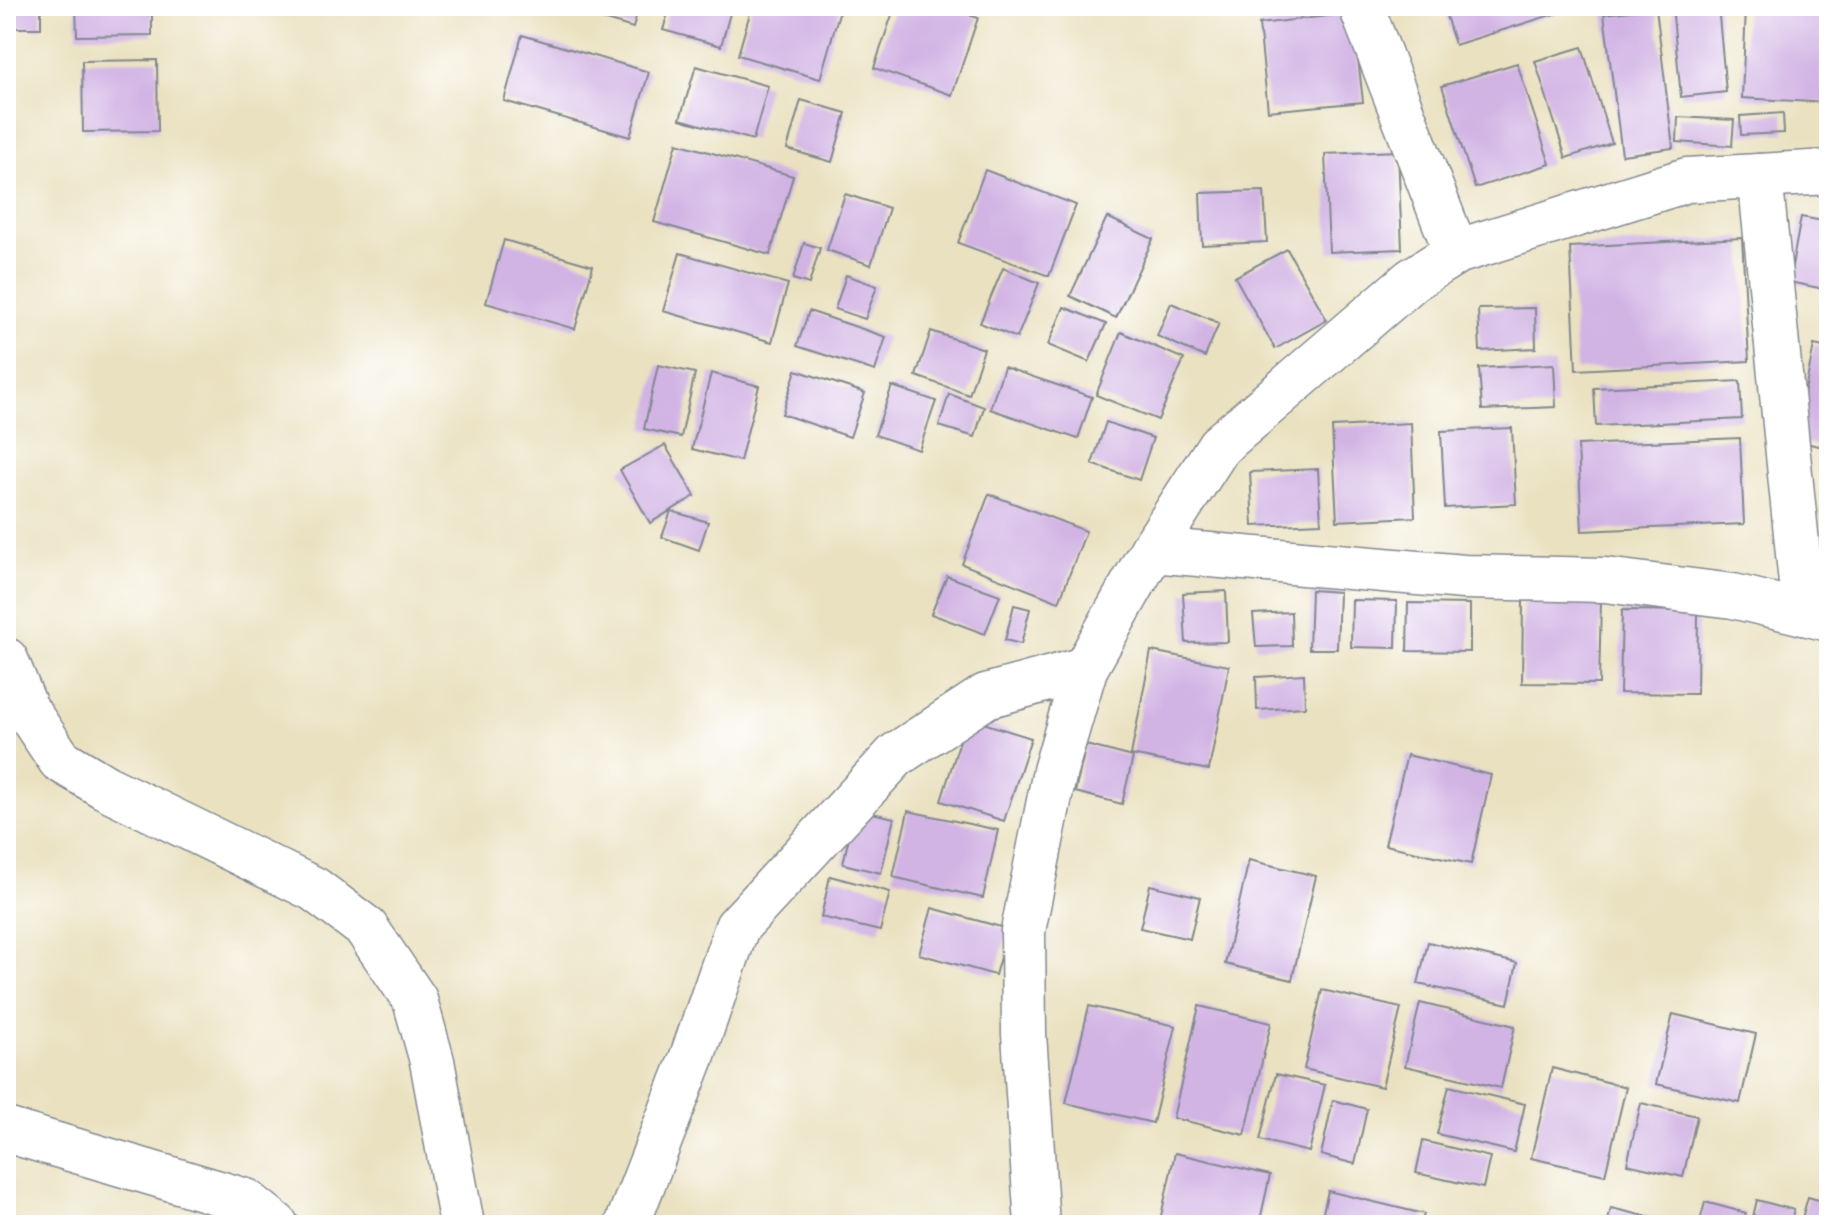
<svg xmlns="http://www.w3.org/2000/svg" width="1835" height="1231" font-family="Pangolin,sans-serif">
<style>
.building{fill:#d1b4e4}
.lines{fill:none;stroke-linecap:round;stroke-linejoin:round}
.street-casing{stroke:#82888f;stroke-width:47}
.street{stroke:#fff;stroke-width:44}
</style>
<rect width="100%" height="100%" fill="#fff"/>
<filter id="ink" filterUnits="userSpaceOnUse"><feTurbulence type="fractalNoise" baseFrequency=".0125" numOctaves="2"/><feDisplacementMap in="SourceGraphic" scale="16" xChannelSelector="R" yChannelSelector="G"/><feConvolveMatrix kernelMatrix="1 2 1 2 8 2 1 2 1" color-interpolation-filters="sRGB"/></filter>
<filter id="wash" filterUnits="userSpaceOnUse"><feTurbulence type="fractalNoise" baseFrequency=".006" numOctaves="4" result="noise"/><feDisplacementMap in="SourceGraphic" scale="32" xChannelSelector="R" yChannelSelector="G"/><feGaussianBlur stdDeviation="1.8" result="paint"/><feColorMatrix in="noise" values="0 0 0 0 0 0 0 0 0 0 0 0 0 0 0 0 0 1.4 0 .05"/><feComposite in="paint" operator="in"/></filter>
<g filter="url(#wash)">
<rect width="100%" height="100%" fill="#eae1c0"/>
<g id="blocks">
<g class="building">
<rect x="6" y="6" width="35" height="22"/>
<path d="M76 6H152V35L77 36Z"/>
<path d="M558 6H639L633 28Z"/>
<path d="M670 6H732L721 46 663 30Z"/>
<path d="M752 6H841L820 79 738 55Z"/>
<path d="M895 6H942L978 18 952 95 874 68Z"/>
<path d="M1443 6H1577V7L1455 45Z"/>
<path d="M1672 6H1718L1726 92 1681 97Z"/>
<path d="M1746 7 1829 12V103L1742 98Z"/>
<path d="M1656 8 1673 148 1622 155 1604 14Z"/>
<path d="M1353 13 1363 102 1268 111 1259 24Z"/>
<path d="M522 35 649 72 630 137 504 101Z"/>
<path d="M1582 47 1612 143 1566 158 1535 61Z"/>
<path d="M157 60 158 131 83 132 82 61Z"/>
<path d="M1517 63 1550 164 1475 188 1442 86Z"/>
<path d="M696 66 768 86 753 140 680 119Z"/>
<path d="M801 100 846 113 832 162 787 149Z"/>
<path d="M1783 113 1784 133 1741 135 1740 116Z"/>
<path d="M1678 117 1734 120 1732 146 1677 142Z"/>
<path d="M677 143 793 176 770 255 654 222Z"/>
<path d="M1398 151 1402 249 1329 252 1325 154Z"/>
<path d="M985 170 1076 205 1049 276 958 243Z"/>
<path d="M1264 191 1267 242 1202 245 1200 193Z"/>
<path d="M845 194 889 208 871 265 827 250Z"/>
<path d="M1107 217 1153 239 1116 318 1070 296Z"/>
<path d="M1801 217 1829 222V290L1789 282Z"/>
<path d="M1742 238 1749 361 1576 370 1570 247Z"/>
<path d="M504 240 593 266 575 329 486 303Z"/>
<path d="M804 243 820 248 809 284 793 279Z"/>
<path d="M1287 249 1327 320 1275 349 1235 277Z"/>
<path d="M680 253 788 284 772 342 663 311Z"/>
<path d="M1003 268 1039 283 1017 338 980 323Z"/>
<path d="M846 275 877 286 865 319 835 309Z"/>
<path d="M1171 303 1219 323 1205 357 1157 336Z"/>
<path d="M1064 307 1106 324 1089 362 1048 345Z"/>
<path d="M1535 308 1536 348 1480 351 1478 309Z"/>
<path d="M809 311 886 337 875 371 797 346Z"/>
<path d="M931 331 984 349 969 395 916 376Z"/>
<path d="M1121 332 1184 359 1158 420 1096 395Z"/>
<path d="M1814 345 1829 348V448L1795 441Z"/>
<path d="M1554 364 1556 407 1482 410 1479 368Z"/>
<path d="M658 365 695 373 681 437 644 429Z"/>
<path d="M1004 367 1092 397 1078 439 990 409Z"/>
<path d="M796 370 865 393 850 437 782 414Z"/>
<path d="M711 373 759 386 740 461 692 449Z"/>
<path d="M1740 381 1742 419 1596 426 1594 388Z"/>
<path d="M892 386 936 401 919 450 875 435Z"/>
<path d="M949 394 984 407 975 437 939 426Z"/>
<path d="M1106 422 1153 438 1139 480 1092 464Z"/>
<path d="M1411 423 1415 517 1337 521 1332 427Z"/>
<path d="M1512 428 1516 504 1445 508 1441 431Z"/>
<path d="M1740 438 1744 524 1582 531 1578 445Z"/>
<path d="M665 445 695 496 650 523 620 470Z"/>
<path d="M1318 469 1321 523 1253 526 1250 472Z"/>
<path d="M989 494 1086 531 1059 602 962 564Z"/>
<path d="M671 511 708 522 699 550 662 537Z"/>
<path d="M947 576 1000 595 985 634 931 614Z"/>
<path d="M1311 590 1339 592 1337 649H1309Z"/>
<path d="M1226 591 1228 642 1186 643 1183 593Z"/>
<path d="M1352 600 1397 601 1396 648 1351 647Z"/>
<path d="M1523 600 1601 601 1599 684 1522 683Z"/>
<path d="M1408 603 1470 604V652L1407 651Z"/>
<path d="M1014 605 1030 609 1021 644 1005 640Z"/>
<path d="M1622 610 1698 611 1697 694 1620 693Z"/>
<path d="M1291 612 1292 646 1256 647 1253 614Z"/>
<path d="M1151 651 1229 666 1209 770 1131 755Z"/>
<path d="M1304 674 1305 707 1257 710 1256 677Z"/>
<path d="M967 718 1031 738 1004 821 941 801Z"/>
<path d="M1086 745 1133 757 1122 804 1075 792Z"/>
<path d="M1407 755 1491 775 1471 864 1385 845Z"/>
<path d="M855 809 894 818 881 873 843 864Z"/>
<path d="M908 811 998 830 983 898 893 877Z"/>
<path d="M1249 860 1316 876 1292 980 1225 964Z"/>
<path d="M830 876 890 892 880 931 821 917Z"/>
<path d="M1150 885 1200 897 1190 939 1140 928Z"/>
<path d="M932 908 1008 929 995 975 919 954Z"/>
<path d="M1428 942 1517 963 1508 1004 1418 984Z"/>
<path d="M1322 990 1401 1008 1382 1087 1304 1069Z"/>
<path d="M1420 1003 1515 1026 1501 1088 1405 1066Z"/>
<path d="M1089 1006 1176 1026 1153 1123 1066 1103Z"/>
<path d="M1199 1006 1271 1023 1245 1135 1173 1118Z"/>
<path d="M1673 1014 1756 1034 1740 1103 1656 1084Z"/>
<path d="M1552 1068 1626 1087 1605 1175 1531 1158Z"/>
<path d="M1276 1074 1325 1085 1309 1152 1260 1140Z"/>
<path d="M1449 1086 1525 1104 1514 1152 1437 1134Z"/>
<path d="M1333 1100 1367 1109 1355 1164 1321 1155Z"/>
<path d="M1641 1103 1697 1116 1683 1177 1627 1164Z"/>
<path d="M1423 1141 1490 1157 1483 1188 1416 1173Z"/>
<path d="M1175 1153 1270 1175 1259 1225H1159Z"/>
<path d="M1328 1191 1424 1214 1421 1225H1320Z"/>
<path d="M1808 1197 1829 1203V1225H1800Z"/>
<path d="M1757 1200 1794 1210 1790 1225H1751Z"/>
<path d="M1705 1202 1746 1213 1743 1225H1699Z"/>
<path d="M1611 1208 1671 1222 1670 1225H1607Z"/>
</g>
</g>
</g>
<g filter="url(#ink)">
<use href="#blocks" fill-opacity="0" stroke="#82888f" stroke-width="2"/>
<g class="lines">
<g class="street-casing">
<g id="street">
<path d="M1361 6 1456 252"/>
<path d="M1760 176 1804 613"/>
<path d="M1152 550 1464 577 1605 580 1733 596 1829 619"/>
<path d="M6 660 26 709 60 760 105 787 314 889 366 928 415 1000 432 1061 462 1225"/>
<path d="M6 1130 246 1201 276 1225"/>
<path d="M627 1225 692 1057 737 927 896 755 986 696 1085 669"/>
<path d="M1037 1225 1024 1034 1023 931 1055 771 1085 669 1152 550 1219 446 1412 280 1456 252 1687 180 1829 172"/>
</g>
</g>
<use href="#street" class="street"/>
</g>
</g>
<rect width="1835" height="1231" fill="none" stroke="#fff" stroke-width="32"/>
</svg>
